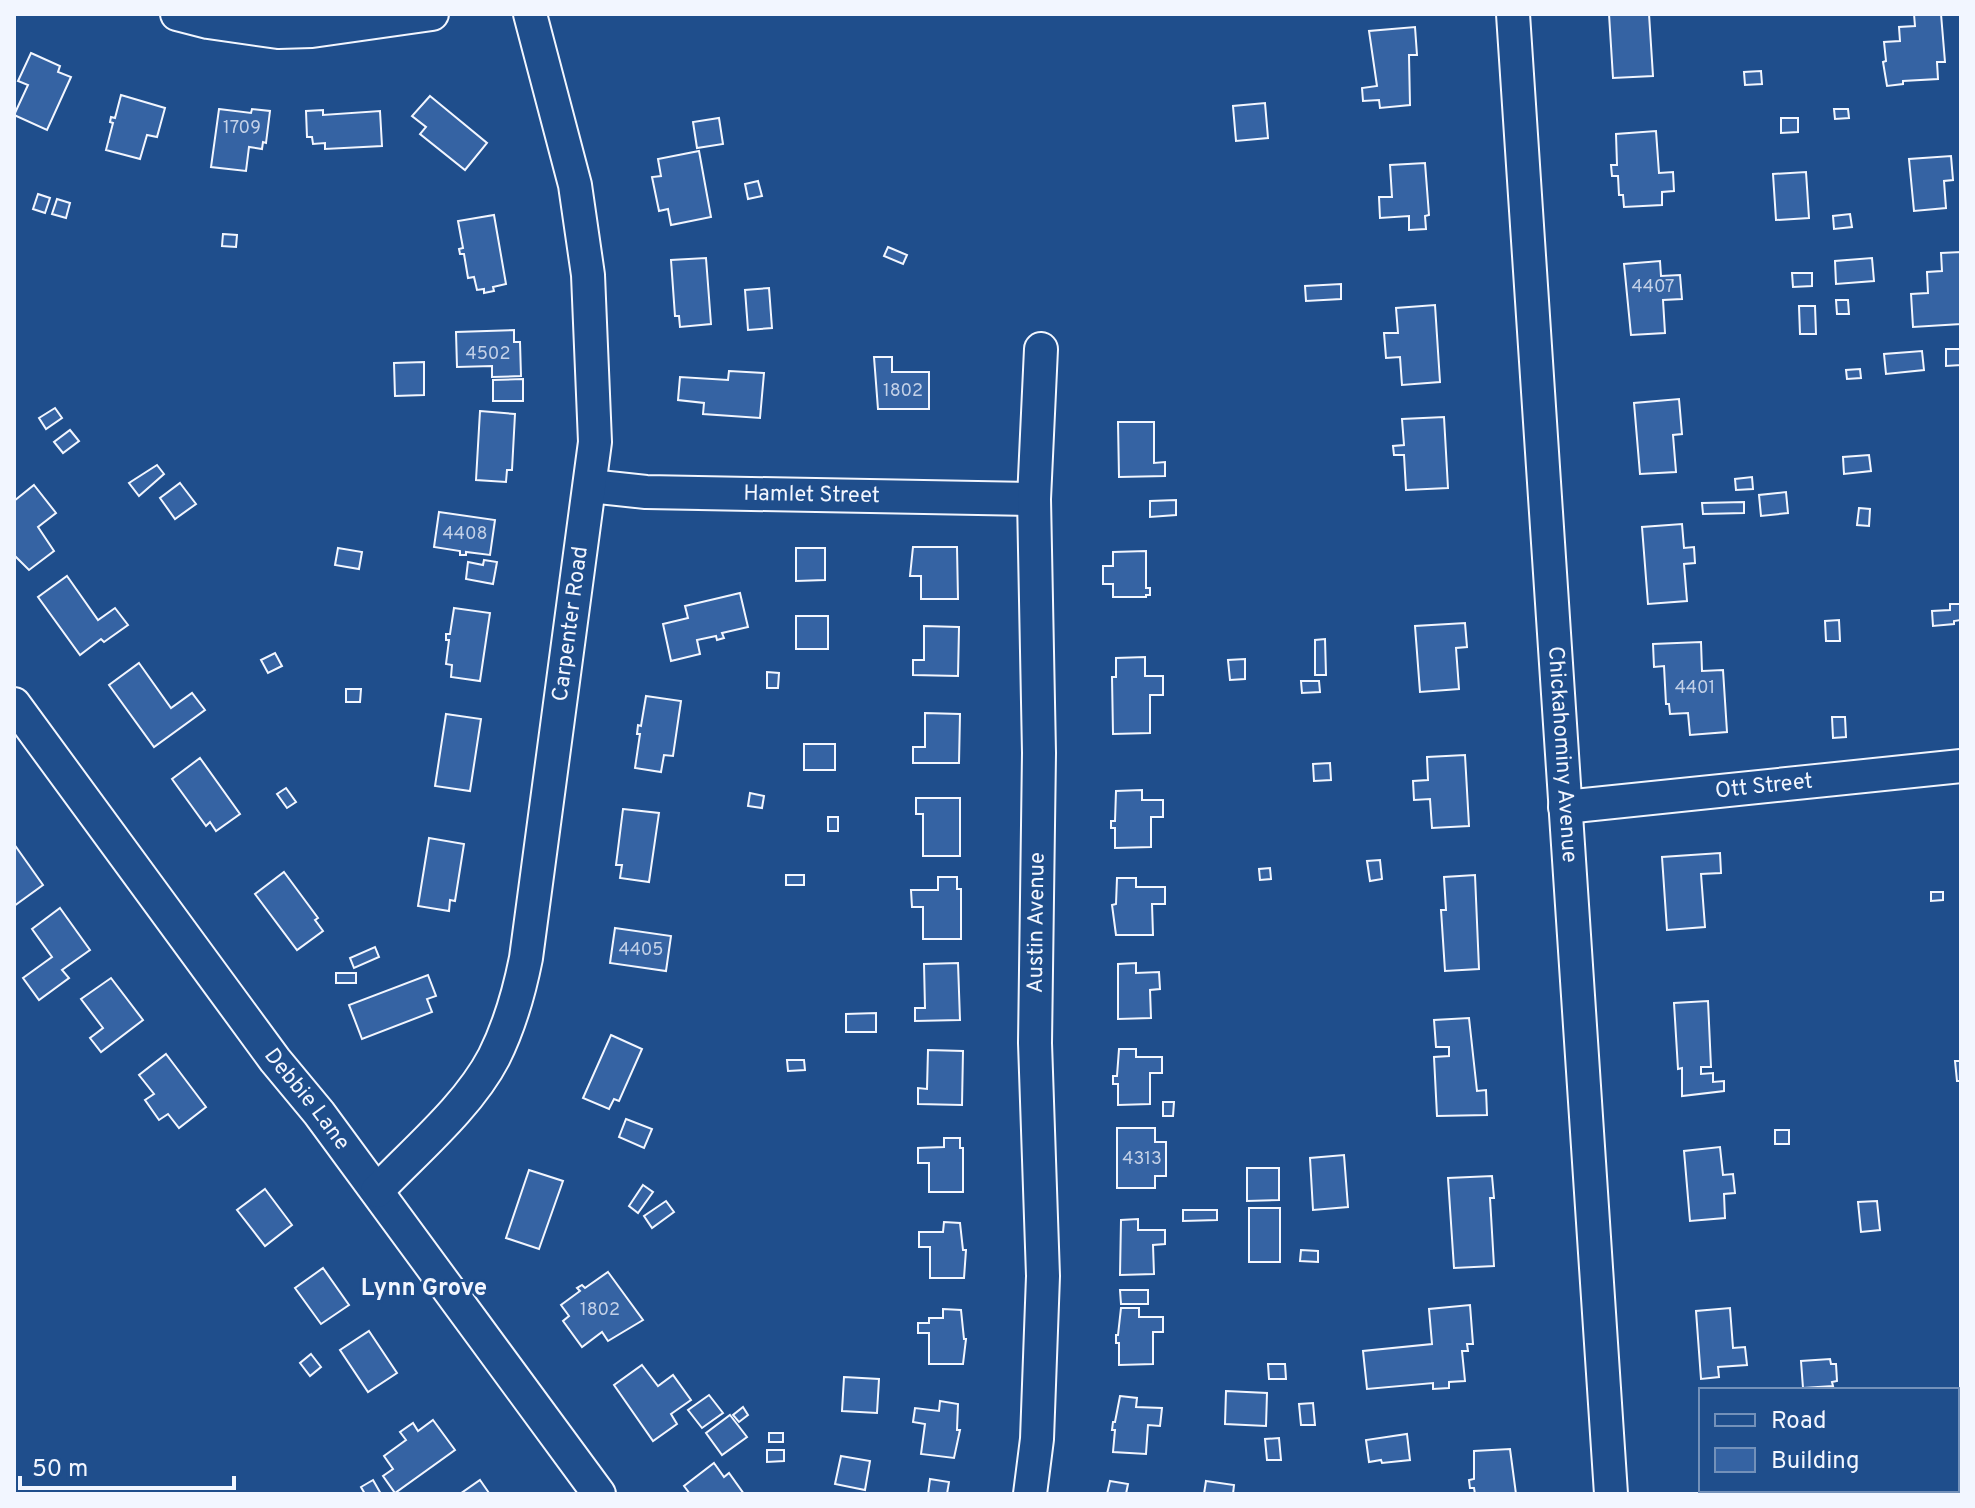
<svg xmlns="http://www.w3.org/2000/svg" width="1975" height="1508" font-family="Overpass,sans-serif">
<style>
.building{fill:#3563a3;stroke:#f2f6ff;stroke-width:2}
.lines{fill:none;stroke-linecap:round;stroke-linejoin:round}
.minor-casing{stroke:#f2f6ff;stroke-width:36}
.minor{stroke:#1f4e8c;stroke-width:32}
.labels{text-anchor:middle;dominant-baseline:central;stroke-width:6;stroke-linejoin:round;paint-order:stroke}
.number-label{font-size:18px;fill:#c3d1e8}
.street-label{font-size:22px;fill:#f2f6ff;stroke:#1f4e8c}
.neighbourhood-label{font-size:24px;font-weight:bold;fill:#f2f6ff;stroke:#1f4e8c}
</style>
<rect width="100%" height="100%" fill="#1f4e8c"/>
<g class="building">
<path d="M1609 14H1649L1653 76 1613 78Z"/>
<path d="M1914 14H1941L1945 62H1937L1938 79 1903 81V84L1887 86 1883 62 1886 61 1884 42 1900 41 1899 27 1915 26Z"/>
<path d="M1415 27 1417 55H1409L1410 105 1380 108 1379 100 1363 101 1362 88 1377 86 1369 31Z"/>
<path d="M31 53 60 66 58 72 71 77 47 130 14 115 28 85 18 81Z"/>
<path d="M1761 71 1762 84 1745 85 1744 72Z"/>
<path d="M121 95 165 108 157 137 147 135 140 159 106 150 113 123 110 122 111 117 115 118Z"/>
<path d="M430 96 487 143 465 170 420 134 426 127 412 116Z"/>
<path d="M1265 103 1268 138 1236 141 1233 106Z"/>
<path d="M219 109 251 113 252 109 270 111 266 143 263 142 262 149 249 147 246 171 211 167Z"/>
<path d="M1834 109H1848L1849 118 1835 119Z"/>
<path d="M323 110V115L380 111 382 146 325 149V143L313 144 312 137H307L306 111Z"/>
<path d="M719 118 723 144 697 148 693 122Z"/>
<path d="M1781 118H1798V132L1781 133Z"/>
<path d="M1656 131 1659 173 1673 172 1674 191 1662 192V205L1624 207 1623 195H1619L1618 176H1612L1611 165H1617L1616 134Z"/>
<path d="M699 151 711 217 671 225 668 209 659 211 652 177 661 176 658 159Z"/>
<path d="M1951 156 1953 180 1944 181 1946 208 1914 211 1909 159Z"/>
<path d="M1425 163 1429 215 1425 216 1426 229 1409 230V216L1380 218 1379 197H1392L1390 165Z"/>
<path d="M1806 172 1809 218 1776 220 1773 174Z"/>
<path d="M758 181 762 196 748 199 745 184Z"/>
<path d="M38 194 50 198 45 213 33 209Z"/>
<path d="M57 199 70 203 66 218 52 214Z"/>
<path d="M1850 214 1852 227 1834 229 1833 216Z"/>
<path d="M494 215 506 284 493 287 494 291 484 293V289L477 290 474 277 468 278 464 254H460L459 249 463 248 458 221Z"/>
<path d="M223 234 237 235 236 247 222 246Z"/>
<path d="M888 247 907 255 903 264 884 256Z"/>
<path d="M1961 252V324L1913 327 1911 294 1928 293 1927 272 1942 271 1941 253Z"/>
<path d="M706 258 711 324 680 327 679 316H675L671 260Z"/>
<path d="M1872 258 1874 281 1836 284 1835 261Z"/>
<path d="M1660 261 1661 276 1680 275 1682 299 1663 300 1665 333 1631 335 1624 264Z"/>
<path d="M1792 273H1812V286L1793 287Z"/>
<path d="M1341 284V299L1306 301 1305 286Z"/>
<path d="M769 288 772 328 748 330 745 290Z"/>
<path d="M1836 300H1848L1849 314H1837Z"/>
<path d="M1435 305 1440 382 1402 385 1400 357 1386 358 1384 333H1398L1396 308Z"/>
<path d="M1799 306H1815L1816 334H1800Z"/>
<path d="M514 330V342H520L521 376 492 377V366L457 367 456 332Z"/>
<path d="M1946 349H1961V365L1946 366Z"/>
<path d="M1922 351 1924 370 1886 374 1884 354Z"/>
<path d="M874 357H892V372H929V409H878Z"/>
<path d="M424 362V395L395 396 394 363Z"/>
<path d="M1860 369 1861 378 1847 379 1846 370Z"/>
<path d="M729 371 764 373 760 418 703 414 704 403 678 400 680 377 728 380Z"/>
<path d="M523 379V401H493V380Z"/>
<path d="M1679 399 1682 434 1673 435 1676 472 1640 474 1634 403Z"/>
<path d="M55 408 62 418 46 429 39 418Z"/>
<path d="M480 411 515 414 512 470H507L506 482 476 480Z"/>
<path d="M1444 417 1448 488 1406 490 1404 455H1394L1393 446 1404 445 1402 419Z"/>
<path d="M1118 422H1154V463L1165 462V476L1119 477Z"/>
<path d="M70 430 79 441 63 453 54 442Z"/>
<path d="M1869 455 1871 471 1844 474 1843 457Z"/>
<path d="M157 465 164 474 139 496 129 483Z"/>
<path d="M1752 477 1753 489 1736 490 1735 479Z"/>
<path d="M180 483 196 504 175 519 160 498Z"/>
<path d="M34 485 56 513 38 527 54 551 29 570 14 555V501Z"/>
<path d="M1786 492 1788 513 1761 516 1759 495Z"/>
<path d="M1176 500V515L1150 517V501Z"/>
<path d="M1744 502V513L1703 514 1702 503Z"/>
<path d="M1859 508 1870 509 1869 526 1857 525Z"/>
<path d="M439 512 495 520 490 555 466 552V555H460V551L434 547Z"/>
<path d="M1682 524 1684 548 1694 547 1695 563 1684 564 1687 601 1648 604 1642 527Z"/>
<path d="M913 547H957L958 599H921V576H910Z"/>
<path d="M338 548 362 552 359 569 335 565Z"/>
<path d="M796 548H825V580L796 581Z"/>
<path d="M1146 551V588H1150V595H1146V597H1113V584H1103V566H1113V552Z"/>
<path d="M484 560 497 562 493 584 466 579 468 562 483 565Z"/>
<path d="M67 576 98 620 115 608 128 625 104 642 101 639 80 655 38 597Z"/>
<path d="M740 593 748 627 722 633 724 638 717 640 716 636 697 640 700 654 671 661 663 624 688 618 685 606Z"/>
<path d="M1950 604H1961V620L1954 621V624L1933 626 1932 611 1950 610Z"/>
<path d="M454 608 490 613 480 681 451 677 452 665 446 664 449 640H446V634H450Z"/>
<rect x="796" y="616" width="32" height="33"/>
<path d="M1839 620 1840 641H1826L1825 621Z"/>
<path d="M1465 623 1467 647 1456 648 1459 689 1420 692 1415 626Z"/>
<path d="M924 626 959 627 958 676 913 675V660H924Z"/>
<path d="M1325 639 1326 675H1315V640Z"/>
<path d="M1701 642 1702 671 1723 670 1727 732 1690 735 1688 713 1670 714 1669 704H1666L1664 666 1654 667 1653 644Z"/>
<path d="M275 653 282 666 268 673 261 660Z"/>
<path d="M1145 657V676H1163V695H1150V733L1113 734 1112 677H1116V658Z"/>
<path d="M1245 659V679L1230 680 1228 660Z"/>
<path d="M139 663 171 708 192 693 205 710 154 747 109 685Z"/>
<path d="M767 672 779 673 778 688H767Z"/>
<path d="M1301 681H1319L1320 692 1302 693Z"/>
<path d="M346 689H361L360 702H346Z"/>
<path d="M646 696 681 701 673 756 664 755 661 772 635 768 640 734H637L638 725 641 726Z"/>
<path d="M925 713 960 714 959 763H913V747H925Z"/>
<path d="M446 714 481 719 470 791 435 786Z"/>
<path d="M1832 717H1845L1846 737 1833 738Z"/>
<rect x="804" y="744" width="31" height="26"/>
<path d="M1465 755 1469 826 1432 828 1430 799 1414 800 1413 781 1428 780 1427 757Z"/>
<path d="M200 758 240 814 216 831 210 822 206 826 172 779Z"/>
<path d="M1330 763 1331 780 1314 781 1313 764Z"/>
<path d="M286 788 296 802 287 808 277 794Z"/>
<path d="M1142 790V800H1163V817H1151V847L1115 848V828H1111V821H1115L1116 791Z"/>
<path d="M750 793 764 796 762 808 748 806Z"/>
<path d="M916 798H960V856H923V814H916Z"/>
<path d="M623 809 659 813 649 882 620 878 622 865H616Z"/>
<rect x="828" y="817" width="10" height="14"/>
<path d="M429 838 464 844 455 901 450 900 449 911 418 906Z"/>
<path d="M14 844 43 885 14 906Z"/>
<path d="M1720 853 1721 873 1701 874 1705 927 1667 930 1662 857Z"/>
<path d="M1380 860 1382 879 1370 881 1367 861Z"/>
<path d="M1270 868 1271 879 1260 880 1259 869Z"/>
<path d="M284 872 318 918 315 920 323 931 297 950 255 894Z"/>
<rect x="786" y="875" width="18" height="10"/>
<path d="M1475 875 1479 969 1445 971 1441 910H1446L1444 877Z"/>
<path d="M938 877H957V889H961V939H923V907H912L911 890H938Z"/>
<path d="M1117 878H1136V887H1165V904H1152L1153 935H1116L1112 905 1116 904Z"/>
<path d="M1931 892H1943V900L1931 901Z"/>
<path d="M60 908 90 950 62 970 69 978 39 1000 23 978 52 957 32 929Z"/>
<path d="M615 928 671 936 666 971 610 963Z"/>
<path d="M375 947 379 957 354 968 350 958Z"/>
<path d="M958 963 960 1020 915 1021V1008H925L924 964Z"/>
<path d="M1136 963V973L1159 972 1160 989 1150 990 1151 1018 1118 1019V964Z"/>
<rect x="336" y="973" width="20" height="10"/>
<path d="M428 975 436 996 427 999 432 1012 362 1039 349 1005Z"/>
<path d="M111 978 143 1020 101 1052 90 1038 103 1028 81 999Z"/>
<path d="M1708 1001 1711 1067H1701V1074L1713 1073V1082L1724 1081V1091L1682 1096V1068L1678 1069 1674 1003Z"/>
<path d="M876 1013V1032H846V1014Z"/>
<path d="M1469 1018 1477 1091 1486 1090 1487 1115 1437 1116 1434 1057 1449 1056V1047H1436L1434 1020Z"/>
<path d="M611 1035 642 1049 619 1101 614 1099 609 1109 583 1098Z"/>
<path d="M1119 1049H1136V1057H1162V1073H1150V1104L1118 1105V1084H1113V1076H1117Z"/>
<path d="M928 1050 963 1051 962 1105 918 1104V1088L927 1089Z"/>
<path d="M166 1054 206 1107 179 1128 168 1114 159 1120 145 1100 154 1094 139 1075Z"/>
<path d="M787 1060H804L805 1070 788 1071Z"/>
<path d="M1955 1061H1961V1081H1957Z"/>
<path d="M1163 1102H1174L1173 1116H1163Z"/>
<path d="M626 1119 652 1129 644 1148 619 1137Z"/>
<path d="M1117 1128H1155V1142H1166V1176H1155V1188H1117Z"/>
<rect x="1775" y="1130" width="14" height="14"/>
<path d="M944 1138H960V1148H963V1192H929V1163H918V1148L944 1147Z"/>
<path d="M1720 1147 1723 1175 1733 1174 1735 1193 1724 1194 1725 1218 1690 1221 1684 1151Z"/>
<path d="M1344 1155 1348 1207 1313 1210 1310 1158Z"/>
<path d="M1247 1168H1279V1200L1247 1201Z"/>
<path d="M529 1170 563 1181 539 1249 506 1238Z"/>
<path d="M1492 1176 1494 1198H1490L1494 1266 1454 1268 1448 1178Z"/>
<path d="M643 1185 653 1192 638 1213 629 1206Z"/>
<path d="M265 1189 292 1225 265 1246 237 1210Z"/>
<path d="M666 1201 674 1212 652 1228 644 1216Z"/>
<path d="M1877 1201 1880 1230 1861 1232 1858 1202Z"/>
<rect x="1249" y="1208" width="31" height="54"/>
<path d="M1183 1210H1217V1220L1183 1221Z"/>
<path d="M1138 1219V1230H1165V1244L1153 1245 1154 1274 1120 1275 1121 1220Z"/>
<path d="M944 1222 960 1223 963 1250H966L964 1278H930V1247H919V1232H943Z"/>
<path d="M1301 1250 1318 1251V1262L1300 1261Z"/>
<path d="M323 1268 349 1305 321 1324 295 1288Z"/>
<path d="M608 1272 643 1320 608 1341 602 1332 582 1347 563 1321 569 1316 561 1305 580 1291 577 1288 582 1285 585 1288Z"/>
<path d="M1120 1290H1148V1304H1121Z"/>
<path d="M1470 1305 1473 1344H1467L1468 1351H1462L1465 1381 1449 1382V1388L1433 1389V1383L1367 1389 1363 1351 1432 1344 1429 1309Z"/>
<path d="M1121 1308H1139V1317H1163V1332H1153V1364L1119 1365V1343H1116V1335H1118Z"/>
<path d="M1730 1308 1733 1348 1745 1347 1747 1365 1718 1367 1719 1377 1701 1379 1696 1311Z"/>
<path d="M943 1309 961 1310 964 1339H966L963 1364H929V1333H918V1323H929V1318H943Z"/>
<path d="M369 1331 397 1373 368 1392 340 1350Z"/>
<path d="M311 1354 321 1367 310 1376 300 1363Z"/>
<path d="M1830 1359 1831 1364H1836L1837 1381 1832 1382 1833 1386 1803 1388 1801 1361Z"/>
<path d="M1268 1364H1285L1286 1379H1269Z"/>
<path d="M642 1365 658 1386 673 1375 691 1400 671 1414 677 1424 653 1441 614 1385Z"/>
<path d="M844 1377 879 1379 877 1413 842 1411Z"/>
<path d="M1226 1391 1267 1393 1266 1426 1225 1424Z"/>
<path d="M709 1395 723 1413 702 1428 688 1410Z"/>
<path d="M1120 1396 1137 1398 1136 1407 1162 1408 1160 1426 1148 1425 1146 1454 1113 1452 1115 1430H1112L1113 1422H1115Z"/>
<path d="M940 1401 958 1404 957 1430H960L954 1458 921 1454 925 1424 913 1422 915 1408 939 1411Z"/>
<path d="M1313 1403 1315 1425H1301L1299 1404Z"/>
<path d="M743 1407 748 1415 739 1422 733 1415Z"/>
<path d="M730 1415 747 1437 722 1455 706 1433Z"/>
<path d="M433 1420 455 1450 395 1493 383 1476 393 1469 384 1456 406 1440 400 1432 413 1423 418 1431Z"/>
<rect x="769" y="1433" width="14" height="9"/>
<path d="M1407 1434 1410 1460 1382 1463 1381 1460 1369 1462 1366 1440Z"/>
<path d="M1279 1438 1281 1460H1267L1265 1439Z"/>
<path d="M1510 1449 1516 1494H1475L1474 1488H1470L1469 1480 1474 1479V1451Z"/>
<path d="M767 1450H784V1461L767 1462Z"/>
<path d="M841 1456 870 1461 865 1490 835 1484Z"/>
<path d="M714 1463 724 1477 729 1473 744 1494H690L684 1486Z"/>
<path d="M930 1479 949 1482 947 1494H928Z"/>
<path d="M373 1480 381 1494H365L361 1487Z"/>
<path d="M480 1480 489 1493 460 1494Z"/>
<path d="M1110 1481 1128 1484 1126 1494H1107Z"/>
<path d="M1206 1481 1234 1485 1233 1494H1204Z"/>
<path d="M1709 1490H1752L1753 1494H1709Z"/>
</g>
<g class="lines">
<g class="minor-casing">
<g id="minor">
<path d="M177 14 208 22 278 32 312 31 432 14"/>
<path id="s1" d="M1513 14 1611 1494"/>
<path id="s2" d="M590 486 646 492 1034 499"/>
<path id="s3" d="M14 704 275 1060 319 1113 599 1494"/>
<path id="s4" d="M1565 807 1961 766"/>
<path id="s5" d="M377 1191C415 1151 468 1107 494 1057 510 1025 519 993 526 958L595 442 588 275 575 185 530 14"/>
<path id="s6" d="M1030 1494 1037 1439 1043 1276 1035 1043 1039 753 1034 499 1041 349"/>
</g>
</g>
<use href="#minor" class="minor"/>
</g>
<g class="labels">
<g class="number-label">
<text x="242" y="128">1709</text>
<text x="1653" y="287">4407</text>
<text x="488" y="354">4502</text>
<text x="903" y="391">1802</text>
<text x="465" y="534">4408</text>
<text x="1695" y="688">4401</text>
<text x="641" y="950">4405</text>
<text x="1142" y="1159">4313</text>
<text x="600" y="1310">1802</text>
</g>
<g class="street-label">
<text stroke="none"><textPath href="#s2" startOffset="222">Hamlet Street</textPath></text>
<text stroke="none"><textPath href="#s5" startOffset="620">Carpenter Road</textPath></text>
<text stroke="none"><textPath href="#s1" startOffset="742">Chickahominy Avenue</textPath></text>
<text stroke="none"><textPath href="#s4" startOffset="200">Ott Street</textPath></text>
<text stroke="none"><textPath href="#s6" startOffset="572">Austin Avenue</textPath></text>
<text stroke="none"><textPath href="#s3" startOffset="492">Debbie Lane</textPath></text>
</g>
<g class="neighbourhood-label">
<text x="424" y="1289">Lynn Grove</text>
</g>
</g>
<rect width="1975" height="1508" fill="none" stroke="#f2f6ff" stroke-width="32"/>
<rect x="1699" y="1388" width="260" height="104" fill="#1f4e8c" stroke="#7391ba" stroke-width="2"/>
<rect x="1715" y="1414" width="40" height="12" fill="#1f4e8c" stroke="#7391ba" stroke-width="2"/>
<text x="1771" y="1428" font-size="24" fill="#f2f6ff">Road</text>
<rect x="1715" y="1448" width="40" height="24" fill="#3563a3" stroke="#7391ba" stroke-width="2"/>
<text x="1771" y="1468" font-size="24" fill="#f2f6ff">Building</text>
<path d="M20 1476v12h214v-12" fill="none" stroke="#f2f6ff" stroke-width="4"/>
<text x="32" y="1476" font-size="24" fill="#f2f6ff" stroke="#1f4e8c" stroke-width="6" paint-order="stroke">50 m</text>
</svg>
